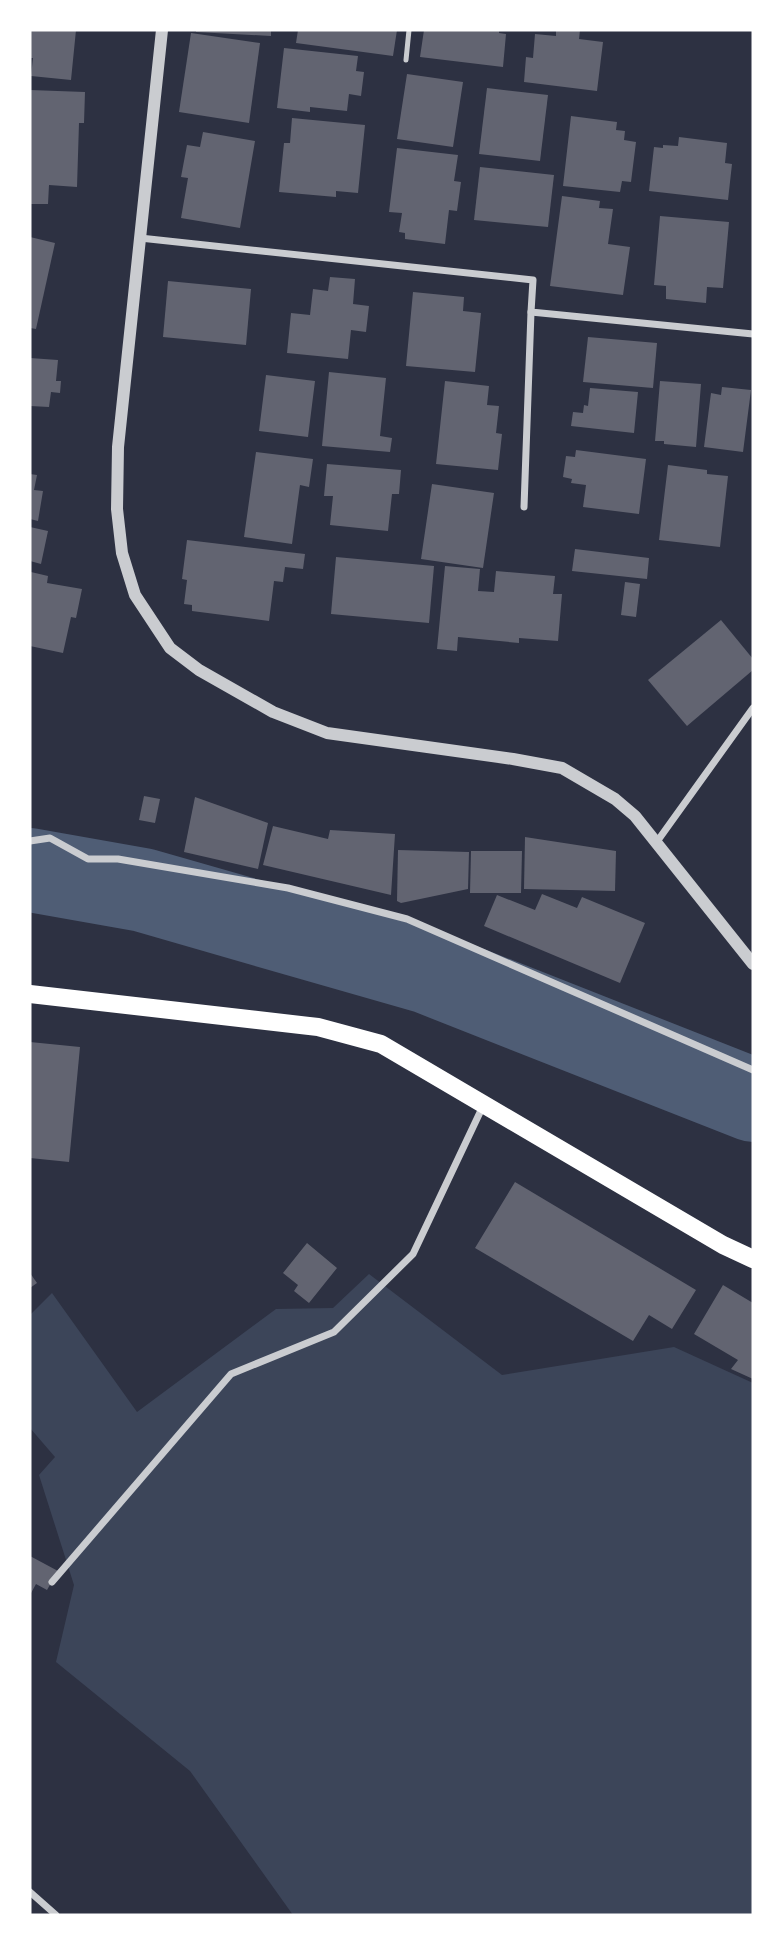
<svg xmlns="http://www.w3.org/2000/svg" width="783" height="1945" font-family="Barlow,sans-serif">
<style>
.green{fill:#3c4559}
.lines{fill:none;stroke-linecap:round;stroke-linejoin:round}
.river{stroke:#4f5d75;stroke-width:84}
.building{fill:#626471}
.service{stroke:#caccd0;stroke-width:5}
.minor{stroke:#caccd0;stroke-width:7}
.tertiary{stroke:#caccd0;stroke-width:12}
.primary{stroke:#fff;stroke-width:18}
</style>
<rect width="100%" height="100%" fill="#2d3142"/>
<path class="green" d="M369 1274 502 1375 674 1347 753 1383V1915H293L190 1771 56 1662 74 1585 39 1475 55 1457 30 1428V1315L52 1293 137 1412 276 1309 333 1308Z"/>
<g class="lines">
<path class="river" d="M30 870 143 890 428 972 753 1100"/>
</g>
<g class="building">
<path d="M30 30H76L71 80 31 76 33 58H30Z"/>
<path d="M196 30H271V36L196 32Z"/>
<path d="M298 30H397L393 56 296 43Z"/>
<path d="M424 30H499V33L506 34 503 67 420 57Z"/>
<path d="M556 30H580L579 39 603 42 597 91 524 82 526 57 533 58 535 34 556 36Z"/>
<path d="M191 33 260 43 249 123 179 112Z"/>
<path d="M284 48 358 56 356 71 364 72 361 96 349 94 347 111 310 107V112L277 108Z"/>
<path d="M407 74 463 82 453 147 397 139Z"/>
<path d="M487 88 548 95 540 161 479 154Z"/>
<path d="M30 90 85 92 84 123H79L77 187 49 185 48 204H30Z"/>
<path d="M571 116 617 122 616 130 625 131 624 140 636 142 631 182 622 181 620 192 563 186Z"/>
<path d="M292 118 365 125 358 193 336 191V197L279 192 284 143H290Z"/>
<path d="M203 132 255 141 240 228 181 218 188 178 181 177 187 145 200 147Z"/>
<path d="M679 137 727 143 725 163 732 164 728 200 649 191 654 147 663 148V145L678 146Z"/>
<path d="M397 148 458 155 454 181 461 182 457 211 449 210 445 244 405 239V233L399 232 402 213 389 212Z"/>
<path d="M480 167 554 175 548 227 474 220Z"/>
<path d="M562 196 600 201 599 208 613 209 608 244 630 247 623 295 550 286Z"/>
<path d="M660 216 729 222 723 288 707 287 706 303 666 299V286L654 285Z"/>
<path d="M30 237 55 243 36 329 30 328Z"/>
<path d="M330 277 355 279 353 304 369 306 366 332 351 330 348 359 287 353 291 313 310 315 313 289 328 291Z"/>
<path d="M168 281 251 289 246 345 163 337Z"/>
<path d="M413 292 464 297 463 311 481 313 475 372 406 366Z"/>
<path d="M588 337 657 343 653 388 583 382Z"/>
<path d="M30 358 58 360 56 381H61L60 393 51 392 49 407 30 406Z"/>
<path d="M329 372 386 378 380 436 392 438 390 452 322 446Z"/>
<path d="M266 375 315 381 308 437 259 431Z"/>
<path d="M445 381 489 386 487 405 499 406 496 433 502 434 498 470 436 464Z"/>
<path d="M660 381 701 384 696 447 664 444V441H655Z"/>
<path d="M722 387 751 390 743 452 704 447 711 393 721 395Z"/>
<path d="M590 388 638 392 634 433 571 426 573 412 583 413 584 405 588 406Z"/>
<path d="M576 450 646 459 639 514 583 507 586 485 571 483 572 479 563 477 566 456 575 457Z"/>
<path d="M256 452 313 459 309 487 300 485 292 544 244 537Z"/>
<path d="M327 464 401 470 399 494H392L388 531 330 525 333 496H324Z"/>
<path d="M668 465 707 470V474L728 476 720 547 659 540Z"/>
<path d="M30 474 37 475 34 490 43 491 38 521 30 519Z"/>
<path d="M432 484 494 493 483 568 421 559Z"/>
<path d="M30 527 48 531 41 564 30 561Z"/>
<path d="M187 540 305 554 303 569 285 567 283 582 274 581 269 621 192 611V605L184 604 187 580 182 579Z"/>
<path d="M575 549 649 558 647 579 572 571Z"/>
<path d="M336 557 434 566 429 623 331 614Z"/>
<path d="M445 566 480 569 478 591 494 592 496 571 555 576 553 594H562L558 641 519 638V643L458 637 457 651 437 649Z"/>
<path d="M31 572 48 576 47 583 82 589 76 618 71 617 63 653 30 646Z"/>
<path d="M625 582 640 584 636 617 621 615Z"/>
<path d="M721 620 753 659V670L687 726 648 680Z"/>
<path d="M144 796 160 799 155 823 139 820Z"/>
<path d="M195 797 268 823 258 869 184 852Z"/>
<path d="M273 826 328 839 330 830 395 834 391 895 263 865Z"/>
<path d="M525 837 616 851 615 891 524 889Z"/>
<path d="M398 850 469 852 468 889 401 903 397 901Z"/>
<path d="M471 851H522L521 893H470Z"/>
<path d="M542 894 577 908 582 897 645 923 620 983 484 926 497 895 535 910Z"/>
<path d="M30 1042 80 1047 69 1162 30 1158Z"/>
<path d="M515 1182 696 1290 672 1329 649 1315 633 1341 475 1248Z"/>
<path d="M307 1243 337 1268 309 1303 294 1291 298 1285 283 1273Z"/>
<path d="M30 1273 37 1283 30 1288Z"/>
<path d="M723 1285 753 1303V1379L731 1369 738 1360 694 1334Z"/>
<path d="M30 1556 58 1571 47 1590 36 1584 30 1595Z"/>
</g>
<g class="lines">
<path class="service" d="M406 60 409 30"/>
<g class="minor">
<path d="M140 238 533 280 531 312 753 334"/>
<path d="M524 507 531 312"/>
<path d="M30 841 50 838 88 859H118L288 888 407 919 753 1070"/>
<path d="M656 843 753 708"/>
<path d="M52 1582 231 1374 334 1332 413 1254 483 1106"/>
<path d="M30 1892 56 1915"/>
</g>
<path class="tertiary" d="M162 30 118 447 117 509 122 553 135 595 170 648 199 670 273 712 327 733 513 759 562 768 615 799 635 816 753 964"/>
<path class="primary" d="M30 994 318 1027 381 1044 723 1245 753 1259"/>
</g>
<rect width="783" height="1945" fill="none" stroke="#ffffff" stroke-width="63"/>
</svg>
